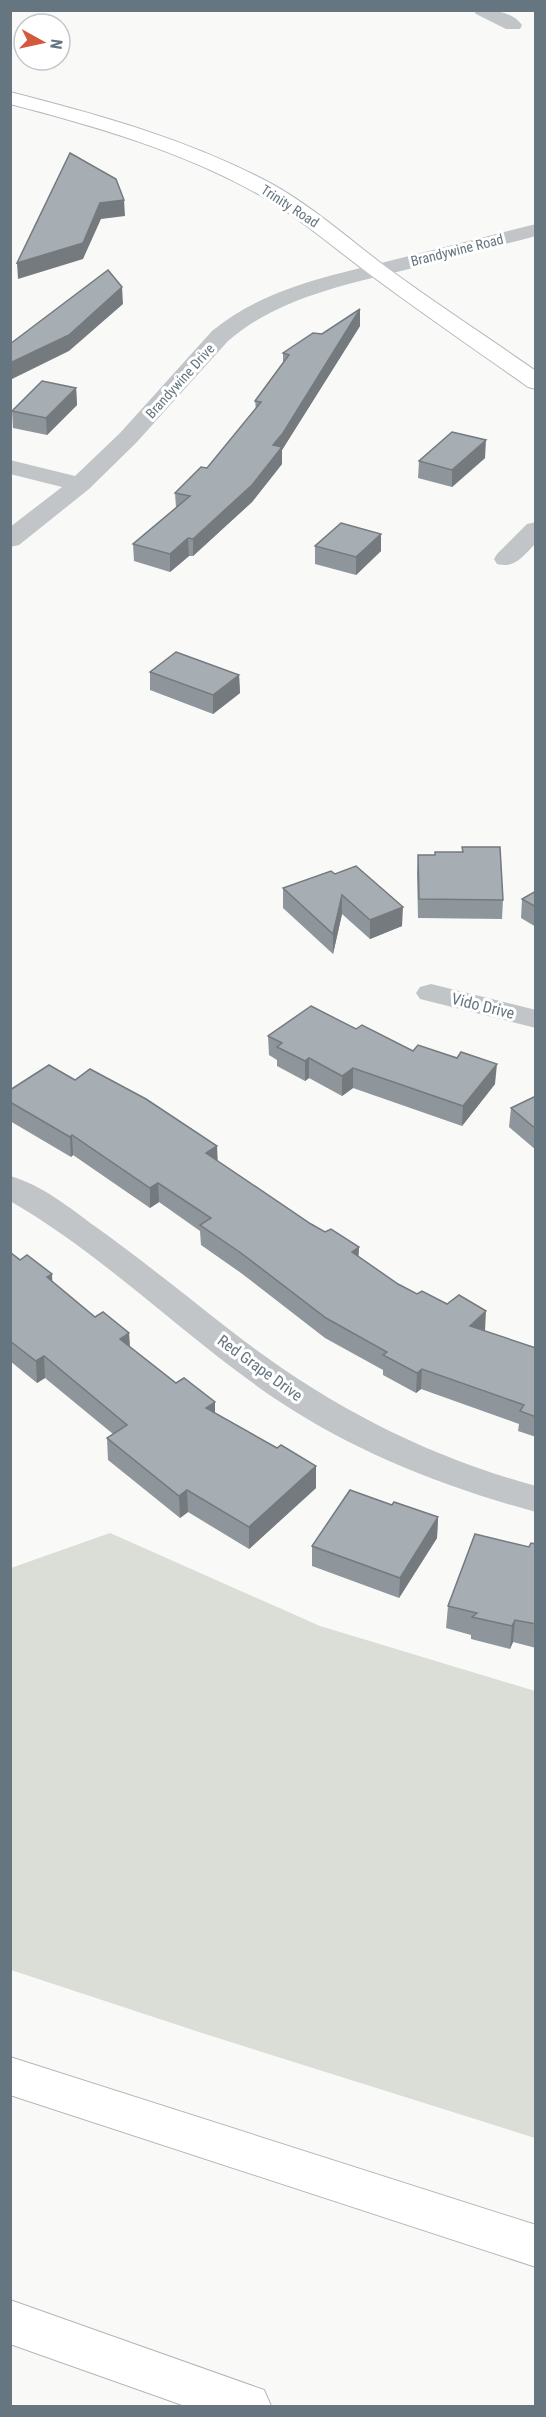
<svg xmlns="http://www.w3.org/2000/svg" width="546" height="2417" font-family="'Roboto Condensed',sans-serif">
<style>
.green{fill:#daded7}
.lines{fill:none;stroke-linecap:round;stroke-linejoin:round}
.major-casing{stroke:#b4b9bd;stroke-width:2}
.highway-casing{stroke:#b4b8bb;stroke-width:2}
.minor{fill:#c1c5c8;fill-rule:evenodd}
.major{fill:#fff;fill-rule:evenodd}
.highway{fill:#fff;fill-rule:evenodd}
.wall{fill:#8f969b}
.shaded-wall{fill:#747a7e}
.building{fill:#a6aeb4;stroke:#747a7e;stroke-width:1.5}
.labels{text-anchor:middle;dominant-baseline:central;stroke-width:6;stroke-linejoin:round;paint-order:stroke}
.far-street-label{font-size:14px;fill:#667680;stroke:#fff}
.street-label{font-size:16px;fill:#667680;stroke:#fff}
</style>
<rect width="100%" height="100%" fill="#f9f9f8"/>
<path class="green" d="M110 1533 320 1626 535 1691V2138L202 2033 11 1970V1568Z"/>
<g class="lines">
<g class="major-casing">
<path id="major" d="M10 92C100 115 190 140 272 184 313 207 349 239 386 267 435 303 486 336 536 371V389L528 387C476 350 423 314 372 276 334 248 299 217 258 194 181 151 95 126 10 104Z"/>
</g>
<g class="highway-casing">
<g id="highway">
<path d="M10 2057 536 2225V2267L10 2095Z"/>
<path d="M10 2300 264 2390 271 2406H185L10 2344Z"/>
</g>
</g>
<g class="minor">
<path d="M473 10C490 10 511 10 522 25L520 29H506L476 14Z"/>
<path d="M536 224V236C491 248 446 259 401 271 340 286 277 299 228 341L136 443 89 489 19 545 10 547V527L62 487 10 474V460L75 476 120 433 212 331C264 288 330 276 393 260 441 248 488 236 536 224Z"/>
<path d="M536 522V543C523 556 515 569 497 564L494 559 497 554 527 524Z"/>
<path d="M431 984 536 1010V1028L420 999 416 993 420 987Z"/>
<path d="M10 1176C42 1185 70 1208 96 1227 142 1260 185 1295 230 1330 322 1402 422 1455 536 1486V1512C444 1487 357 1453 277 1400 185 1338 107 1257 10 1201Z"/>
</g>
<use href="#major" class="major"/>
<use href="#highway" class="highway"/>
</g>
<g class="wall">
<path d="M360 309V326L282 450V464L252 502 193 556H189L170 572 134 561 133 544 176 508 175 493 207 468 256 409 255 401 283 362V353L322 334Z"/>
<path d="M76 388 77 405 47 435 13 428 12 411Z"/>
<path d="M485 458 452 487 418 478 419 461Z"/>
<path d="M381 534V551L356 575 315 564V546Z"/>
<path d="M150 672 239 675 240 693 213 714 150 690Z"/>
<path d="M435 852 503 900 502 919 418 918 417 874 418 855H435Z"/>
<path d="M331 871 402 926 370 939 342 914 333 954 283 908V888Z"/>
<path d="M536 891V927L521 918 522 899Z"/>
<path d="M356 1029 495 1084 462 1126 353 1088 342 1096 309 1078 305 1081 277 1066V1060L269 1055 268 1036Z"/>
<path d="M10 1090 217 1161 311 1224 325 1232 359 1247 358 1256 398 1284 485 1331 536 1348V1437L518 1431 519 1424 421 1389 416 1393 383 1375V1370L325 1338 241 1273 201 1245 200 1231 159 1202 150 1208 73 1155 71 1157 10 1121Z"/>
<path d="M536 1096V1150L509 1127 511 1108Z"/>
<path d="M10 1252 52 1281 95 1317 129 1333 130 1347 176 1383 215 1402V1413L277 1448 316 1466V1488L249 1549 188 1512 180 1518 108 1460 107 1438 113 1434 45 1378 37 1383 10 1361Z"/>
<path d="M438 1517 437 1538 399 1598 312 1566V1546Z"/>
<path d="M536 1544V1648L513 1642 510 1649 471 1639V1635L446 1628 448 1606 529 1547Z"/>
</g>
<g class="shaded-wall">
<path d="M124 200 125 216 101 219 83 259 18 279 17 263 100 203Z"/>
<path d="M122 287 123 304 69 351 10 380V363Z"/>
<path d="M360 309V326L282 450V464L252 502 193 556V539Z"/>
<path d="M76 388 77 405 47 435 46 418Z"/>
<path d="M486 440 485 458 452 487V470Z"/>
<path d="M381 534V551L356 575V557Z"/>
<path d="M188 538 189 556 170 572V554Z"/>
<path d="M239 675 240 693 213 714V695Z"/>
<path d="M342 895V914L333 954V934Z"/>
<path d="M403 907 402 926 370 939V920Z"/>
<path d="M309 1058V1078L305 1081V1061Z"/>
<path d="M497 1064 495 1084 462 1126 463 1106Z"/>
<path d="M353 1068V1088L342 1096V1076Z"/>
<path d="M72 1135 73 1155 71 1157 70 1137Z"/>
<path d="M217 1146 218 1166 206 1153Z"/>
<path d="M158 1183 159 1202 150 1208V1188Z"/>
<path d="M359 1247 358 1267 352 1252Z"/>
<path d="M52 1274 53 1296 47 1277Z"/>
<path d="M486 1311 485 1331 470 1326Z"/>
<path d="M129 1333 130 1355 120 1339Z"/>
<path d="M44 1356 45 1378 37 1383 36 1361Z"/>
<path d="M422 1369 421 1389 416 1393 417 1373Z"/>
<path d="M215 1402V1423L206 1408Z"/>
<path d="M316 1466V1488L249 1549V1527Z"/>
<path d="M187 1490 188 1512 180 1518 179 1496Z"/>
<path d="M438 1517 437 1538 399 1598 400 1578Z"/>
<path d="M515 1620 513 1642 510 1649 512 1626Z"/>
</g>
<g class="building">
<path d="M70 153 116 179 124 200 100 203 83 243 17 263Z"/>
<path d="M108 270 122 287 69 335 10 363V344Z"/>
<path d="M360 309 283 433 273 445 282 447 252 485 193 539 188 538 170 554 133 544 190 496 175 493 201 467 207 468 261 402 255 401 289 355 283 353 313 333 322 334Z"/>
<path d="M42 381 76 388 46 418 12 411Z"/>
<path d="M452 432 486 440 452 470 419 461Z"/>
<path d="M341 523 381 534 356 557 315 546Z"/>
<path d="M176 652 239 675 213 695 150 672Z"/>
<path d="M462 847H500L503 900 419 899 418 855H435V852H463Z"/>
<path d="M356 866 403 907 370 920 342 895 333 934 283 888 331 871 335 874Z"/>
<path d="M536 891V907L522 899Z"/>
<path d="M311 1006 356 1029 362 1025 413 1051 418 1045 457 1058 461 1052 497 1064 463 1106 353 1068 342 1076 309 1058 305 1061 277 1047 282 1043 268 1036Z"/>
<path d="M49 1065 75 1080 90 1069 146 1099 217 1146 206 1153 311 1224 325 1232 331 1229 359 1247 352 1252 398 1284 417 1294 422 1291 447 1304 459 1295 486 1311 470 1326 536 1348V1417L520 1411 524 1405 422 1369 417 1373 383 1355 387 1352 326 1318 241 1253 200 1225 211 1218 158 1183 150 1188 72 1135 70 1137 10 1102V1090Z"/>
<path d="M536 1096V1129L511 1108Z"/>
<path d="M10 1252 20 1260 27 1255 52 1274 47 1277 95 1317 103 1312 129 1333 120 1339 176 1383 184 1378 215 1402 206 1408 277 1448 281 1445 316 1466 249 1527 187 1490 179 1496 107 1438 127 1425 44 1356 36 1361 10 1341Z"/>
<path d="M350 1490 392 1505 394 1502 438 1517 400 1578 312 1546Z"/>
<path d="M475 1534 529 1547 531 1543 536 1544V1624L515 1620 512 1626 472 1617 477 1613 448 1606Z"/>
</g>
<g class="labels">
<g class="far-street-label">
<text transform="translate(290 206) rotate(33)">Trinity Road</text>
<text transform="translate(457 250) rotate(-14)">Brandywine Road</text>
<text transform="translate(180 381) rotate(-48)">Brandywine Drive</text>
</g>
<g class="street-label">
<text transform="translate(483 1006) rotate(14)">Vido Drive</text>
<text transform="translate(260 1368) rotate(36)">Red Grape Drive</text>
</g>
</g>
<rect width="546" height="2417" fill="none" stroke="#667680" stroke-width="24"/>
<g transform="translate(42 42) rotate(98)"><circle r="28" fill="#ffffff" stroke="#c2c8cc" stroke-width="1.5"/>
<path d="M0-4.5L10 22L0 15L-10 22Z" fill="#d4583d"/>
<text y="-9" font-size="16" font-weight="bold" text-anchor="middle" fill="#667680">N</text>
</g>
</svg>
